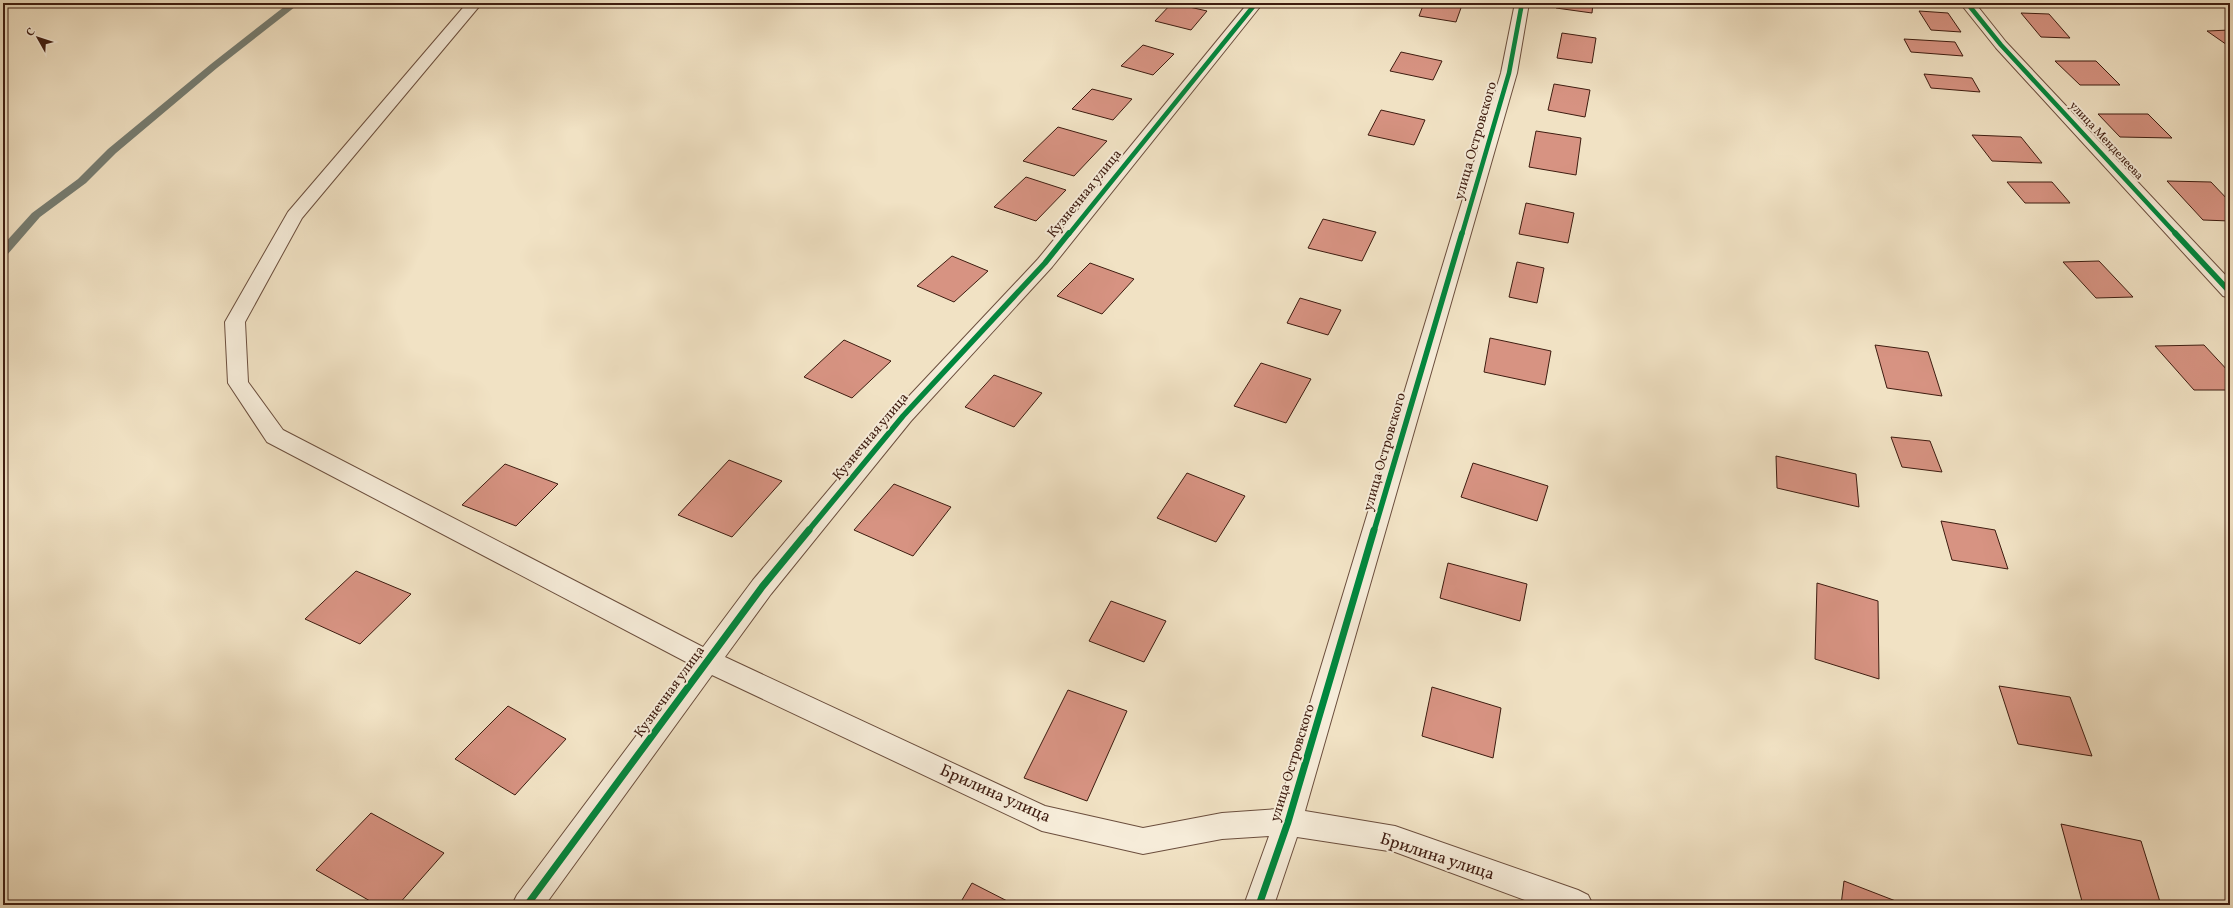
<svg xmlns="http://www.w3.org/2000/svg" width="2233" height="908" font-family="Vollkorn,serif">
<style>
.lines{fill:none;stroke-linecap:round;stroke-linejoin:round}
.stream{fill:#767d72;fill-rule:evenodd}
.building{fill:#d79382;stroke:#3e1c10}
.minor-casing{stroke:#6b4e3d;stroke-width:2}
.minor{fill:#f6ecd9;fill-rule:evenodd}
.cycleway-far2-casing{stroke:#f6ecd9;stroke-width:6}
.cycleway-far1-casing{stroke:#f6ecd9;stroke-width:8}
.cycleway-casing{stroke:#f6ecd9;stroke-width:10}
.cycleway-far2{stroke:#00873e;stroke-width:4.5}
.cycleway-far1{stroke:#00873e;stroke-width:5.5}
.cycleway{stroke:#00873e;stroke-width:7}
.labels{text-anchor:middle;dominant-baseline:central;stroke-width:4;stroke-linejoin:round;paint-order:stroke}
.far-street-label{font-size:12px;fill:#3e1c10;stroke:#f6ecd9}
.street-label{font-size:14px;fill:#3e1c10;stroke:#f6ecd9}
.near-street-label{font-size:17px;fill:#3e1c10;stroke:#f6ecd9}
</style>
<rect width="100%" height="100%" fill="#f1e2c4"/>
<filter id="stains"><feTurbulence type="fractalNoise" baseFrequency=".005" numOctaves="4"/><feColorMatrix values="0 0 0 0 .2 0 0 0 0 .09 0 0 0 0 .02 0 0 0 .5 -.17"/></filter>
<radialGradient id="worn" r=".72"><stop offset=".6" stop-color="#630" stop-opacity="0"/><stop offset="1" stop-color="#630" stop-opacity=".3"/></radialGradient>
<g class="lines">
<path class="stream" d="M289 3H300L217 68 116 153 86 183 40 217 7 255 3 256V245L32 213 78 179 108 149 211 64Z"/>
</g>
<g class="building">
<path d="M1172 3 1207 11 1191 30 1155 21Z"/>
<path d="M1424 3H1448L1462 5 1456 22 1419 16Z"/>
<path d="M1557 3H1593L1592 13 1556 8Z"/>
<path d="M1919 11 1948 13 1961 32 1931 30Z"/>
<path d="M2021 13 2049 14 2070 38 2041 37Z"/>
<path d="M2230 30V47L2207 31Z"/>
<path d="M1562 33 1596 38 1592 63 1557 58Z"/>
<path d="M1904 39 1955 42 1963 56 1911 52Z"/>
<path d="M1143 45 1174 54 1153 75 1121 66Z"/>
<path d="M1401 52 1442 61 1433 80 1390 71Z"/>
<path d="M2055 61H2096L2120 85H2080Z"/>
<path d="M1924 74 1972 78 1980 92 1931 88Z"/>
<path d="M1554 84 1590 90 1585 117 1548 110Z"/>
<path d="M1092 89 1132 99 1113 120 1072 109Z"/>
<path d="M1381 110 1425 120 1414 145 1368 135Z"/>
<path d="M2098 114H2148L2172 138 2120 137Z"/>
<path d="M1058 127 1107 141 1074 176 1023 161Z"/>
<path d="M1536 131 1581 138 1576 175 1529 167Z"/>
<path d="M1972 135 2021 137 2042 163 1992 161Z"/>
<path d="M1026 177 1066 190 1036 221 994 207Z"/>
<path d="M2167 181 2211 182 2230 202V221L2203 220Z"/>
<path d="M2007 182H2052L2070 203H2025Z"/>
<path d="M1526 203 1574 213 1568 243 1519 234Z"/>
<path d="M1323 219 1376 232 1362 261 1308 248Z"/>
<path d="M952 256 988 271 954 302 917 286Z"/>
<path d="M2099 261 2133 297 2096 298 2063 262Z"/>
<path d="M1517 262 1544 268 1537 303 1509 297Z"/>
<path d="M1090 263 1134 279 1102 314 1057 296Z"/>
<path d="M1300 298 1341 310 1328 335 1287 323Z"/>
<path d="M1490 338 1551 351 1545 385 1484 372Z"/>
<path d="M844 340 891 361 852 398 804 377Z"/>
<path d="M1875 345 1928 352 1942 396 1887 388Z"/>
<path d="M2204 345 2230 373V390H2194L2155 346Z"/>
<path d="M1261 363 1311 379 1286 423 1234 406Z"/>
<path d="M994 375 1042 393 1014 427 965 407Z"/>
<path d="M1891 437 1930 441 1942 472 1902 467Z"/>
<path d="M1776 456 1856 474 1859 507 1777 488Z"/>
<path d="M729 460 782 481 732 537 678 515Z"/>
<path d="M1473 463 1548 486 1537 521 1461 497Z"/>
<path d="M505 464 558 484 516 526 462 505Z"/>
<path d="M1187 473 1245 496 1216 542 1157 518Z"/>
<path d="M894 484 951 507 913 556 854 530Z"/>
<path d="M1941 521 1995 530 2008 569 1952 560Z"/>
<path d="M1448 563 1527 584 1520 621 1440 598Z"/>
<path d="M356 571 411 594 360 644 305 619Z"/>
<path d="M1817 583 1878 601 1879 679 1815 659Z"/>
<path d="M1111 601 1166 621 1144 662 1089 641Z"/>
<path d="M1999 686 2070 697 2092 756 2018 744Z"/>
<path d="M1432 687 1501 708 1493 758 1422 736Z"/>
<path d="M1068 690 1127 711 1087 801 1024 778Z"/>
<path d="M508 706 566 739 515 795 455 759Z"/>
<path d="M371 813 444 853 398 905H377L316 870Z"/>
<path d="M2061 824 2141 841 2161 905H2083Z"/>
<path d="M1844 881 1906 905H1841Z"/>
<path d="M972 883 1015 905H959Z"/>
</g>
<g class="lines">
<g class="minor-casing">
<g id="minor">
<path d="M467 3H482L302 218 245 322 248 382 283 430 703 647 753 580 895 411 1038 259 1248 3H1263L1052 267 911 421 771 594 725 657 1045 806 1143 828 1222 813 1278 809 1501 73 1515 3H1529L1517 73 1305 811 1395 826 1578 890 1588 895 1593 905H1538L1395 852 1297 837 1274 905H1244L1269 836 1222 839 1143 854 1042 831 712 675 545 905H512L517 895 690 664 267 442 228 383 225 322 288 212Z"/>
<path d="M1960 3H1975L2006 42 2230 280V298L2223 296 1996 48Z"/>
</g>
</g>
<use href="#minor" class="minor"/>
<g class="cycleway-far2-casing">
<g id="cycleway-far2">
<path d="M1967 3 2001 45 2176 234"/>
<path d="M1069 234 1256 3"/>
<path d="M1462 234 1509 73 1522 3"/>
</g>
</g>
<g class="cycleway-far1-casing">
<g id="cycleway-far1">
<path d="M2175 233 2230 292"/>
<path d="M808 531 903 416 1045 263 1069 233"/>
<path d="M1374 531 1462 233"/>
</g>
</g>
<g class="cycleway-casing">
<g id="cycleway">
<path d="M527 905 762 587 809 530"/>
<path d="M1259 905 1288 822 1374 530"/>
</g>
</g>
<use href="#cycleway-far2" class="cycleway-far2"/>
<use href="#cycleway-far1" class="cycleway-far1"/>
<use href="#cycleway" class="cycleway"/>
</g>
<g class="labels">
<g class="far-street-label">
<text transform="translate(2106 141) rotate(47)">улица Менделеева</text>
</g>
<g class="street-label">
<text transform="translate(1476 141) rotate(-74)">улица Островского</text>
<text transform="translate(1085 194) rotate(-51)">Кузнечная улица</text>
<text transform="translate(871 437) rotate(-50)">Кузнечная улица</text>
<text transform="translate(1385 452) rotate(-74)">улица Островского</text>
<text transform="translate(670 692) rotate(-54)">Кузнечная улица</text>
<text transform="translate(1293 763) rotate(-73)">улица Островского</text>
</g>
<g class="near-street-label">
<text transform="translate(995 794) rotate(24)">Брилина улица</text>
<text transform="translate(1437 857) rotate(18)">Брилина улица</text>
</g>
</g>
<rect width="2233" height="908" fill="none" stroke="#f1e2c4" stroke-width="16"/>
<rect x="4" y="4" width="2225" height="900" fill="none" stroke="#3e1c10" stroke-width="2"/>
<rect x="8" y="8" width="2217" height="892" fill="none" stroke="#3e1c10"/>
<g transform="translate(38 38) rotate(309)" stroke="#f6ecd9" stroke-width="3" paint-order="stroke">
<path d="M0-3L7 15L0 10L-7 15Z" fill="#3e1c10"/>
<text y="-6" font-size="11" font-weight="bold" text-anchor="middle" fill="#3e1c10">С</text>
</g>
<rect width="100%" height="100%" filter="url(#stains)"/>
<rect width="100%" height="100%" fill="url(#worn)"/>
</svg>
